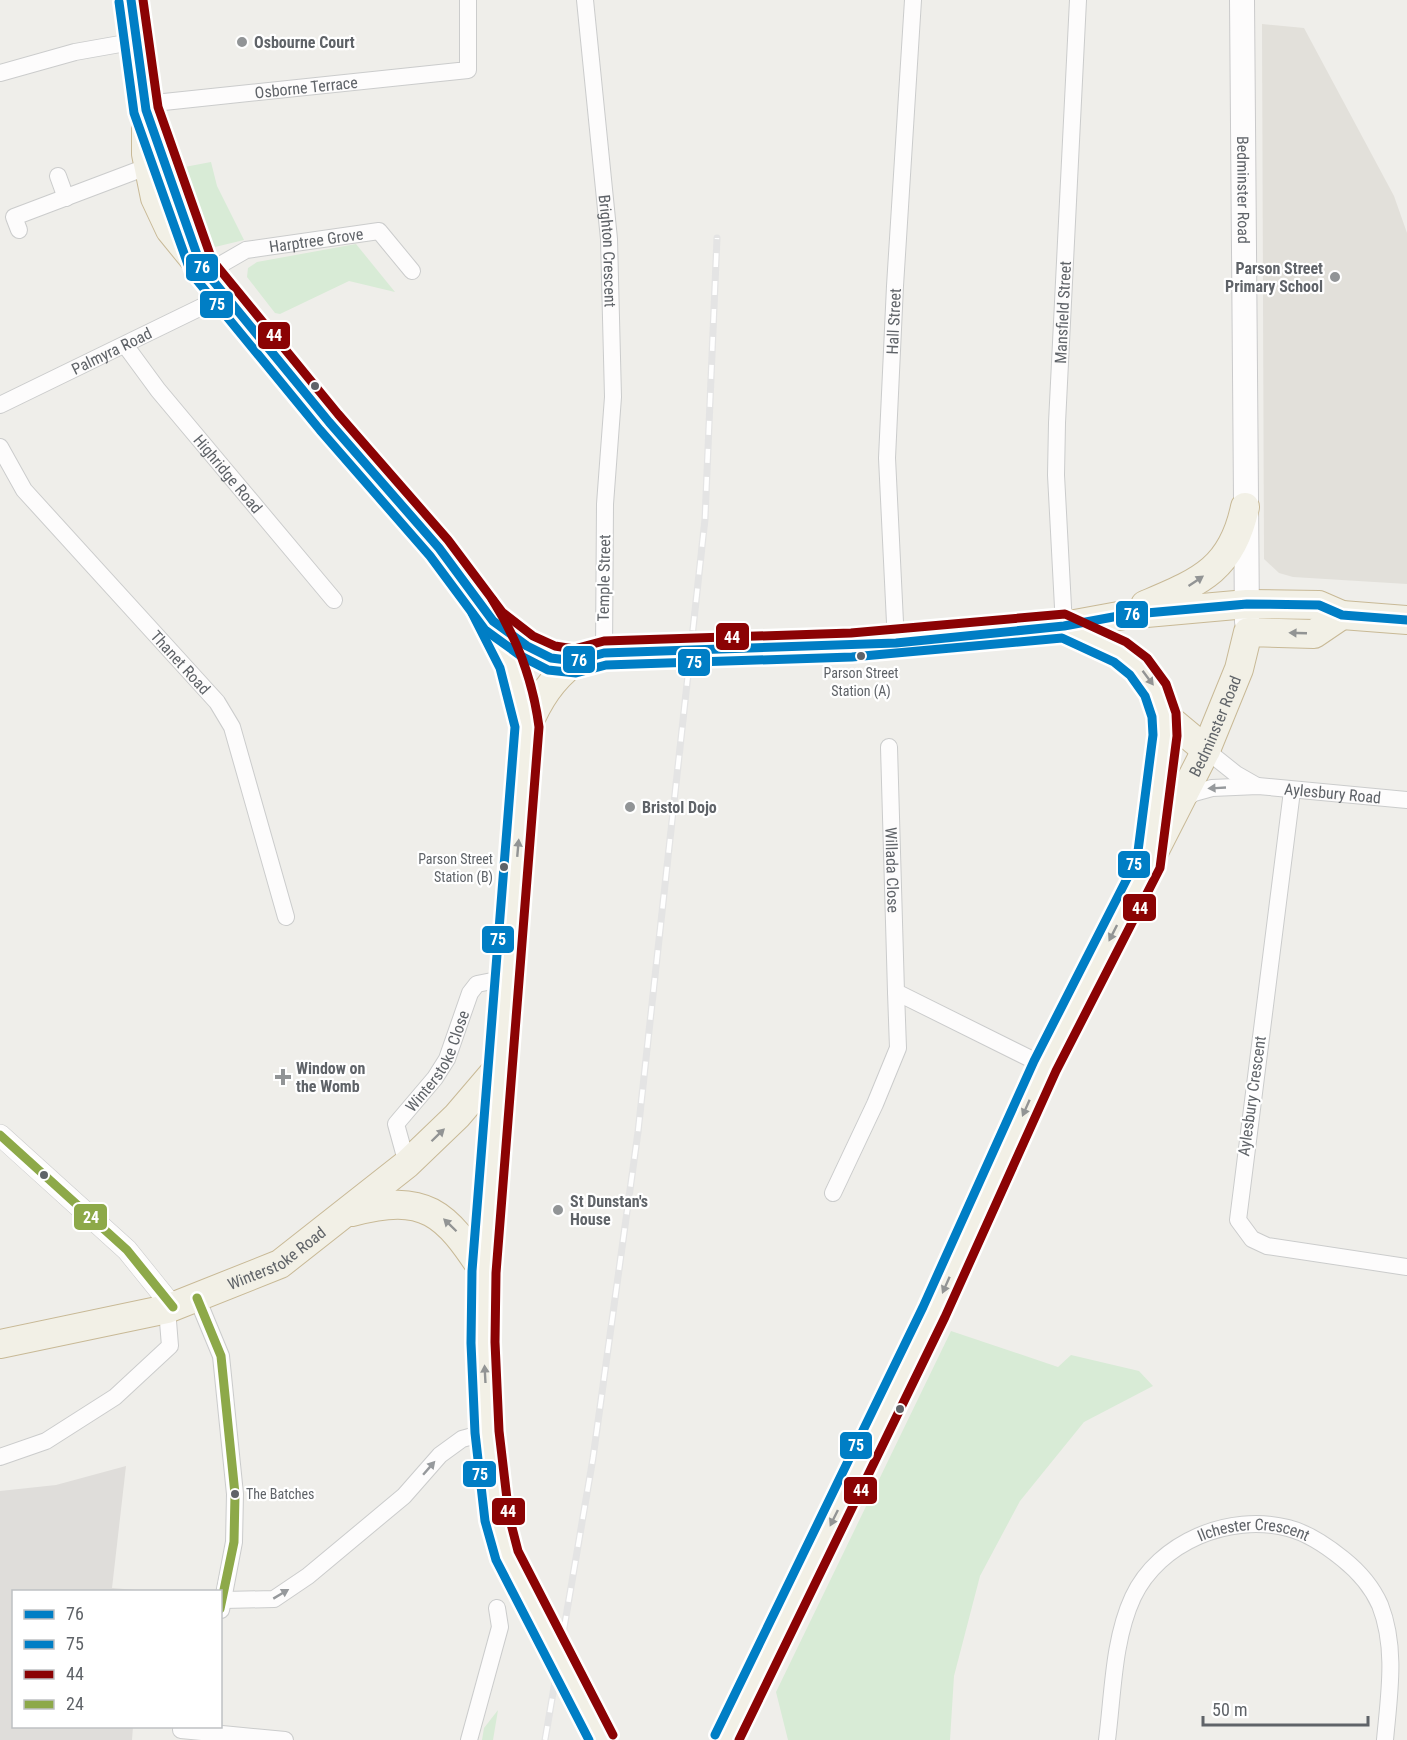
<svg xmlns="http://www.w3.org/2000/svg" width="1407" height="1740" font-family="'Roboto Condensed',sans-serif">
<style>
.industrial{fill:#dfddda}
.education{fill:#e2e0da}
.green{fill:#d8ebd6}
.lines{fill:none;stroke-linecap:round;stroke-linejoin:round}
.minor-casing{stroke:#cbcccc;stroke-width:18}
.tertiary-casing{stroke:#cbcccc;stroke-width:22}
.secondary-casing{stroke:#cacacb;stroke-width:26}
.trunk-casing{stroke:#c8b996;stroke-width:30}
.minor{stroke:#fdfcfc;stroke-width:16}
.tertiary{stroke:#fdfcfc;stroke-width:21}
.secondary{stroke:#fdfcfc;stroke-width:24}
.trunk{stroke:#f2f0e6;stroke-width:28}
.rail-casing{stroke:#e4e4e4;stroke-width:7}
.rail{stroke:#fff;stroke-width:4.5;stroke-dasharray:14;stroke-linecap:butt}
.trunk-bridge-casing{stroke:#c8b996;stroke-width:30;stroke-linecap:butt}
.trunk-bridge{stroke:#f2f0e6;stroke-width:28}
.bus-1-casing{stroke:#fff;stroke-width:14}
.bus-2-casing{stroke:#fff;stroke-width:14}
.bus-3-casing{stroke:#fff;stroke-width:14}
.bus-4-casing{stroke:#fff;stroke-width:14}
.bus-1{stroke:#007ec5;stroke-width:9}
.bus-2{stroke:#007ec5;stroke-width:9}
.bus-3{stroke:#8b0304;stroke-width:9}
.bus-4{stroke:#8da949;stroke-width:9}
.oneway{fill:#929494}
.oneway2{fill:#96999c}
.poi-dot{fill:#919496;stroke:#fff;stroke-width:2}
.bus-dot{fill:#5f6368;stroke:#fff;stroke-width:2}
.labels{text-anchor:middle;dominant-baseline:central;stroke-width:4.5;stroke-linejoin:round;paint-order:stroke}
.bus-label{font-size:14px;fill:#5f6368;stroke:#fff}
.poi-label{font-size:16px;font-weight:bold;fill:#5f6368;stroke:#fff;text-anchor:start}
.street-label{font-size:16px;fill:#5f6368;stroke:#fff}
.line-badge{stroke:#fff;stroke-width:2}
.badge-label{font-size:16px;text-anchor:middle;font-weight:bold;fill:#fff}
</style>
<rect width="100%" height="100%" fill="#efeeea"/>
<path class="industrial" d="M126 1466 112 1588 148 1591 14 1592V1726L133 1727 132 1740H0V1491L56 1485Z"/>
<path class="education" d="M1262 24 1304 28 1394 196 1407 233V584L1293 577 1279 573 1264 559Z"/>
<g class="green">
<path d="M211 162 217 186 244 240 215 247 184 203 174 169Z"/>
<path d="M356 244 395 292 349 281 280 314 275 313 247 277 248 268 257 262Z"/>
<path d="M951 1331 1058 1367 1071 1355 1139 1371 1153 1386 1084 1422 1020 1501 980 1576 954 1676 950 1740H788L776 1692Z"/>
<path d="M498 1710 493 1740H482L484 1728Z"/>
</g>
<g class="lines">
<g class="minor-casing">
<g id="minor">
<path id="s1" d="M585 0 609 239 613 397 605 504 604 653"/>
<path d="M0 73 75 52 137 41"/>
<path id="s2" d="M145 104 468 70V0"/>
<path d="M58 176 66 198"/>
<path d="M19 230 14 217 149 166"/>
<path id="s3" d="M206 273 246 250 379 231 412 271"/>
<path id="s4" d="M125 345 158 390 334 600"/>
<path id="s5" d="M0 405 224 296"/>
<path id="s6" d="M0 447 24 490 217 702 232 727 286 917"/>
<path id="s7" d="M1064 626 1056 475 1057 423 1078 0"/>
<path id="s8" d="M896 643 887 458 895 286 913 0"/>
<path id="s9" d="M889 747 896 992 1045 1066"/>
<path d="M1206 750 1236 774 1257 786"/>
<path d="M1292 791 1238 1220 1252 1239 1267 1246 1407 1267"/>
<path id="s10" d="M1184 800 1194 793 1212 788 1258 786 1407 800"/>
<path id="s11" d="M407 1164 396 1124 435 1078 447 1059 470 993 477 984 507 978"/>
<path d="M833 1193 875 1104 898 1048 896 992"/>
<path d="M197 1298 221 1356 235 1494 234 1542 221 1610"/>
<path d="M0 1457 46 1441 115 1397 170 1346 167 1309"/>
<path d="M224 1600 274 1599 308 1576 404 1496 440 1455 462 1439 487 1432"/>
<path d="M181 1730 285 1740"/>
<path d="M469 1740 500 1627 497 1608"/>
<path id="s12" d="M1107 1740C1113 1694 1113 1640 1133 1597 1159 1542 1229 1513 1288 1528 1308 1533 1327 1546 1343 1559 1358 1571 1372 1587 1380 1605 1397 1648 1389 1695 1385 1740"/>
</g>
</g>
<g class="tertiary-casing">
<path id="tertiary" d="M0 1135 127 1250 173 1307"/>
</g>
<g class="secondary-casing">
<g id="secondary">
<path id="s13" d="M1242 0 1247 622"/>
</g>
</g>
<g class="trunk-casing">
<g id="trunk">
<path d="M131 0 146 110V154L155 198 170 230 263 344 457 571 493 621 526 713 527 727 498 1068 496 1141 484 1272 483 1342 487 1432 497 1518 507 1555 523 1589"/>
<path d="M1145 605C1199 582 1232 570 1245 507"/>
<path d="M493 621C511 634 529 651 551 658 572 664 586 655 605 652 630 650 655 651 680 650"/>
<path d="M1064 626C1090 637 1120 648 1140 669 1181 710 1160 790 1152 843"/>
<path d="M765 648 896 643 1064 626 1124 615 1247 604 1319 605 1342 615 1407 620"/>
<path d="M1164 715 1206 750"/>
<path d="M527 727C539 699 551 680 575 661"/>
<path d="M352 1212C425 1192 446 1213 484 1272"/>
<path id="s14" d="M0 1344 167 1309 280 1264 407 1164 457 1116 498 1068"/>
<path id="s15" d="M726 1740 934 1312 1045 1066 1206 750 1239 669 1248 632 1314 634 1342 615"/>
</g>
</g>
<use href="#minor" class="minor"/>
<use href="#tertiary" class="tertiary"/>
<use href="#secondary" class="secondary"/>
<use href="#trunk" class="trunk"/>
<g class="rail-casing">
<path id="rail" d="M545 1740 593 1458 638 1132 705 519 717 238"/>
</g>
<use href="#rail" class="rail"/>
<g class="trunk-bridge-casing">
<g id="trunk-bridge">
<path d="M680 650 765 648"/>
<path d="M523 1589 602 1740"/>
</g>
</g>
<use href="#trunk-bridge" class="trunk-bridge"/>
<g class="bus-1-casing">
<path id="bus-1" d="M131 0 146 110 201 266 329 422 439 548 493 621 527 646 551 658 575 661 604 653 896 643 1064 626 1124 615 1247 604 1319 605 1342 615 1407 620"/>
</g>
<g class="bus-2-casing">
<g id="bus-2">
<path d="M119 2 134 113 191 273 320 430 430 556 485 630 521 656 548 670 576 673 606 665 852 657 1062 638 1114 662 1130 675 1145 696 1152 717 1153 735 1137 859 1034 1061 923 1307 715 1735"/>
<path d="M472 613 500 668 515 727 472 1271 471 1343 475 1433 485 1521 496 1560 589 1740"/>
</g>
</g>
<g class="bus-3-casing">
<g id="bus-3">
<path d="M143 0 158 107 212 260 338 414 448 540 502 612 533 636 555 646 574 649 604 641 851 633 1065 614 1126 642 1147 658 1166 684 1176 713 1177 736 1160 868 1056 1071 945 1317 739 1740"/>
<path d="M492 599C517 638 533 681 539 727L496 1273 495 1342 499 1431 509 1516 518 1551 613 1735"/>
</g>
</g>
<g class="bus-4-casing">
<g id="bus-4">
<path d="M0 1135 127 1250 173 1307"/>
<path d="M197 1298 221 1356 235 1494 234 1542 220 1609"/>
</g>
</g>
<use href="#bus-1" class="bus-1"/>
<use href="#bus-2" class="bus-2"/>
<use href="#bus-3" class="bus-3"/>
<use href="#bus-4" class="bus-4"/>
</g>
<defs><path id="oneway-solid" d="M-6-.8H1V-3.2L6.5 0L1 3.2V.8H-6Z" transform="scale(1.5)"/></defs>
<g class="oneway">
<use href="#oneway-solid" transform="translate(1196 581) rotate(-34)"/>
<use href="#oneway-solid" transform="translate(1298 633) rotate(-178)"/>
<use href="#oneway-solid" transform="translate(1148 678) rotate(53)"/>
<use href="#oneway-solid" transform="translate(518 848) rotate(-85)"/>
<use href="#oneway-solid" transform="translate(1113 933) rotate(117)"/>
<use href="#oneway-solid" transform="translate(1026 1108) rotate(114)"/>
<use href="#oneway-solid" transform="translate(438 1135) rotate(-44)"/>
<use href="#oneway-solid" transform="translate(450 1225) rotate(-136)"/>
<use href="#oneway-solid" transform="translate(946 1285) rotate(114)"/>
<use href="#oneway-solid" transform="translate(485 1374) rotate(-93)"/>
<use href="#oneway-solid" transform="translate(834 1518) rotate(116)"/>
</g>
<g class="oneway2">
<use href="#oneway-solid" transform="translate(1217 788) rotate(177)"/>
<use href="#oneway-solid" transform="translate(429 1468) rotate(-49)"/>
<use href="#oneway-solid" transform="translate(281 1594) rotate(-31)"/>
</g>
<g class="poi-dot">
<circle cx="242" cy="42" r="6"/>
<circle cx="1335" cy="277" r="6"/>
<circle cx="630" cy="807" r="6"/>
<path d="M280 1068h6v6h6v6h-6v6h-6v-6h-6v-6h6z"/>
<circle cx="558" cy="1210" r="6"/>
</g>
<g class="bus-dot">
<circle cx="315" cy="386" r="5"/>
<circle cx="861" cy="656" r="5"/>
<circle cx="504" cy="867" r="5"/>
<circle cx="44" cy="1175" r="5"/>
<circle cx="900" cy="1409" r="5"/>
<circle cx="235" cy="1494" r="5"/>
</g>
<g class="labels">
<g class="bus-label">
<text x="861" y="673">Parson Street<tspan x="861" dy="18">Station (A)</tspan></text>
<text x="493" y="859" text-anchor="end">Parson Street<tspan x="493" dy="18">Station (B)</tspan></text>
<text x="246" y="1494" text-anchor="start">The Batches</text>
</g>
<g class="poi-label">
<text x="254" y="42">Osbourne Court</text>
<text x="1323" y="268" text-anchor="end">Parson Street<tspan x="1323" dy="18">Primary School</tspan></text>
<text x="642" y="807">Bristol Dojo</text>
<text x="296" y="1068">Window on<tspan x="296" dy="18">the Womb</tspan></text>
<text x="570" y="1201">St Dunstan's<tspan x="570" dy="18">House</tspan></text>
</g>
<g class="street-label">
<text stroke="none"><textPath href="#s2" startOffset="162">Osborne Terrace</textPath></text>
<text stroke="none"><textPath href="#s13" startOffset="190">Bedminster Road</textPath></text>
<text stroke="none"><textPath href="#s3" startOffset="117">Harptree Grove</textPath></text>
<text stroke="none"><textPath href="#s1" startOffset="252">Brighton Crescent</textPath></text>
<text stroke="none"><textPath href="#s7" startOffset="314">Mansfield Street</textPath></text>
<text stroke="none"><textPath href="#s8" startOffset="322">Hall Street</textPath></text>
<text stroke="none"><textPath href="#s5" startOffset="124">Palmyra Road</textPath></text>
<text stroke="none"><textPath href="#s4" startOffset="165">Highridge Road</textPath></text>
<text transform="translate(604 578) rotate(-89)">Temple Street</text>
<text stroke="none"><textPath href="#s6" startOffset="282">Thanet Road</textPath></text>
<text stroke="none"><textPath href="#s15" startOffset="1126">Bedminster Road</textPath></text>
<text stroke="none"><textPath href="#s10" startOffset="152">Aylesbury Road</textPath></text>
<text stroke="none"><textPath href="#s9" startOffset="123">Willada Close</textPath></text>
<text stroke="none"><textPath href="#s11" startOffset="118">Winterstoke Close</textPath></text>
<text transform="translate(1252 1096) rotate(-82)">Aylesbury Crescent</text>
<text stroke="none"><textPath href="#s14" startOffset="292">Winterstoke Road</textPath></text>
<text stroke="none"><textPath href="#s12" startOffset="294">Ilchester Crescent</textPath></text>
</g>
</g>
<g class="line-badge">
<rect x="185" y="253" width="34" height="29" rx="6" fill="#007ec5"/>
<rect x="199" y="290" width="35" height="29" rx="6" fill="#007ec5"/>
<rect x="257" y="321" width="34" height="29" rx="6" fill="#8b0304"/>
<rect x="1115" y="600" width="34" height="29" rx="6" fill="#007ec5"/>
<rect x="715" y="622" width="35" height="29" rx="6" fill="#8b0304"/>
<rect x="562" y="645" width="34" height="29" rx="6" fill="#007ec5"/>
<rect x="677" y="648" width="34" height="29" rx="6" fill="#007ec5"/>
<rect x="1117" y="850" width="34" height="29" rx="6" fill="#007ec5"/>
<rect x="1122" y="893" width="35" height="29" rx="6" fill="#8b0304"/>
<rect x="481" y="925" width="34" height="29" rx="6" fill="#007ec5"/>
<rect x="73" y="1203" width="35" height="28" rx="6" fill="#8da949"/>
<rect x="839" y="1431" width="34" height="29" rx="6" fill="#007ec5"/>
<rect x="462" y="1460" width="35" height="28" rx="6" fill="#007ec5"/>
<rect x="843" y="1476" width="35" height="29" rx="6" fill="#8b0304"/>
<rect x="491" y="1497" width="35" height="29" rx="6" fill="#8b0304"/>
</g>
<g class="badge-label">
<text x="202" y="273">76</text>
<text x="217" y="310">75</text>
<text x="274" y="341">44</text>
<text x="1132" y="620">76</text>
<text x="732" y="643">44</text>
<text x="579" y="666">76</text>
<text x="694" y="668">75</text>
<text x="1134" y="870">75</text>
<text x="1140" y="914">44</text>
<text x="498" y="945">75</text>
<text x="91" y="1223">24</text>
<text x="856" y="1451">75</text>
<text x="480" y="1480">75</text>
<text x="861" y="1496">44</text>
<text x="508" y="1517">44</text>
</g>
<rect x="12" y="1590" width="210" height="138" fill="#ffffff" stroke="#bfc1c3" stroke-width="1.5"/>
<rect x="24" y="1610" width="30" height="9" fill="#007ec5" stroke="#bfc1c3" stroke-width="1.5"/>
<text x="66" y="1620" font-size="18" fill="#5f6368">76</text>
<rect x="24" y="1640" width="30" height="9" fill="#007ec5" stroke="#bfc1c3" stroke-width="1.5"/>
<text x="66" y="1650" font-size="18" fill="#5f6368">75</text>
<rect x="24" y="1670" width="30" height="9" fill="#8b0304" stroke="#bfc1c3" stroke-width="1.5"/>
<text x="66" y="1680" font-size="18" fill="#5f6368">44</text>
<rect x="24" y="1700" width="30" height="9" fill="#8da949" stroke="#bfc1c3" stroke-width="1.5"/>
<text x="66" y="1710" font-size="18" fill="#5f6368">24</text>
<path d="M1203 1716v9h165v-9" fill="none" stroke="#5f6368" stroke-width="3"/>
<text x="1212" y="1716" font-size="18" fill="#5f6368" stroke="#ffffff" stroke-width="4.5" paint-order="stroke">50 m</text>
</svg>
